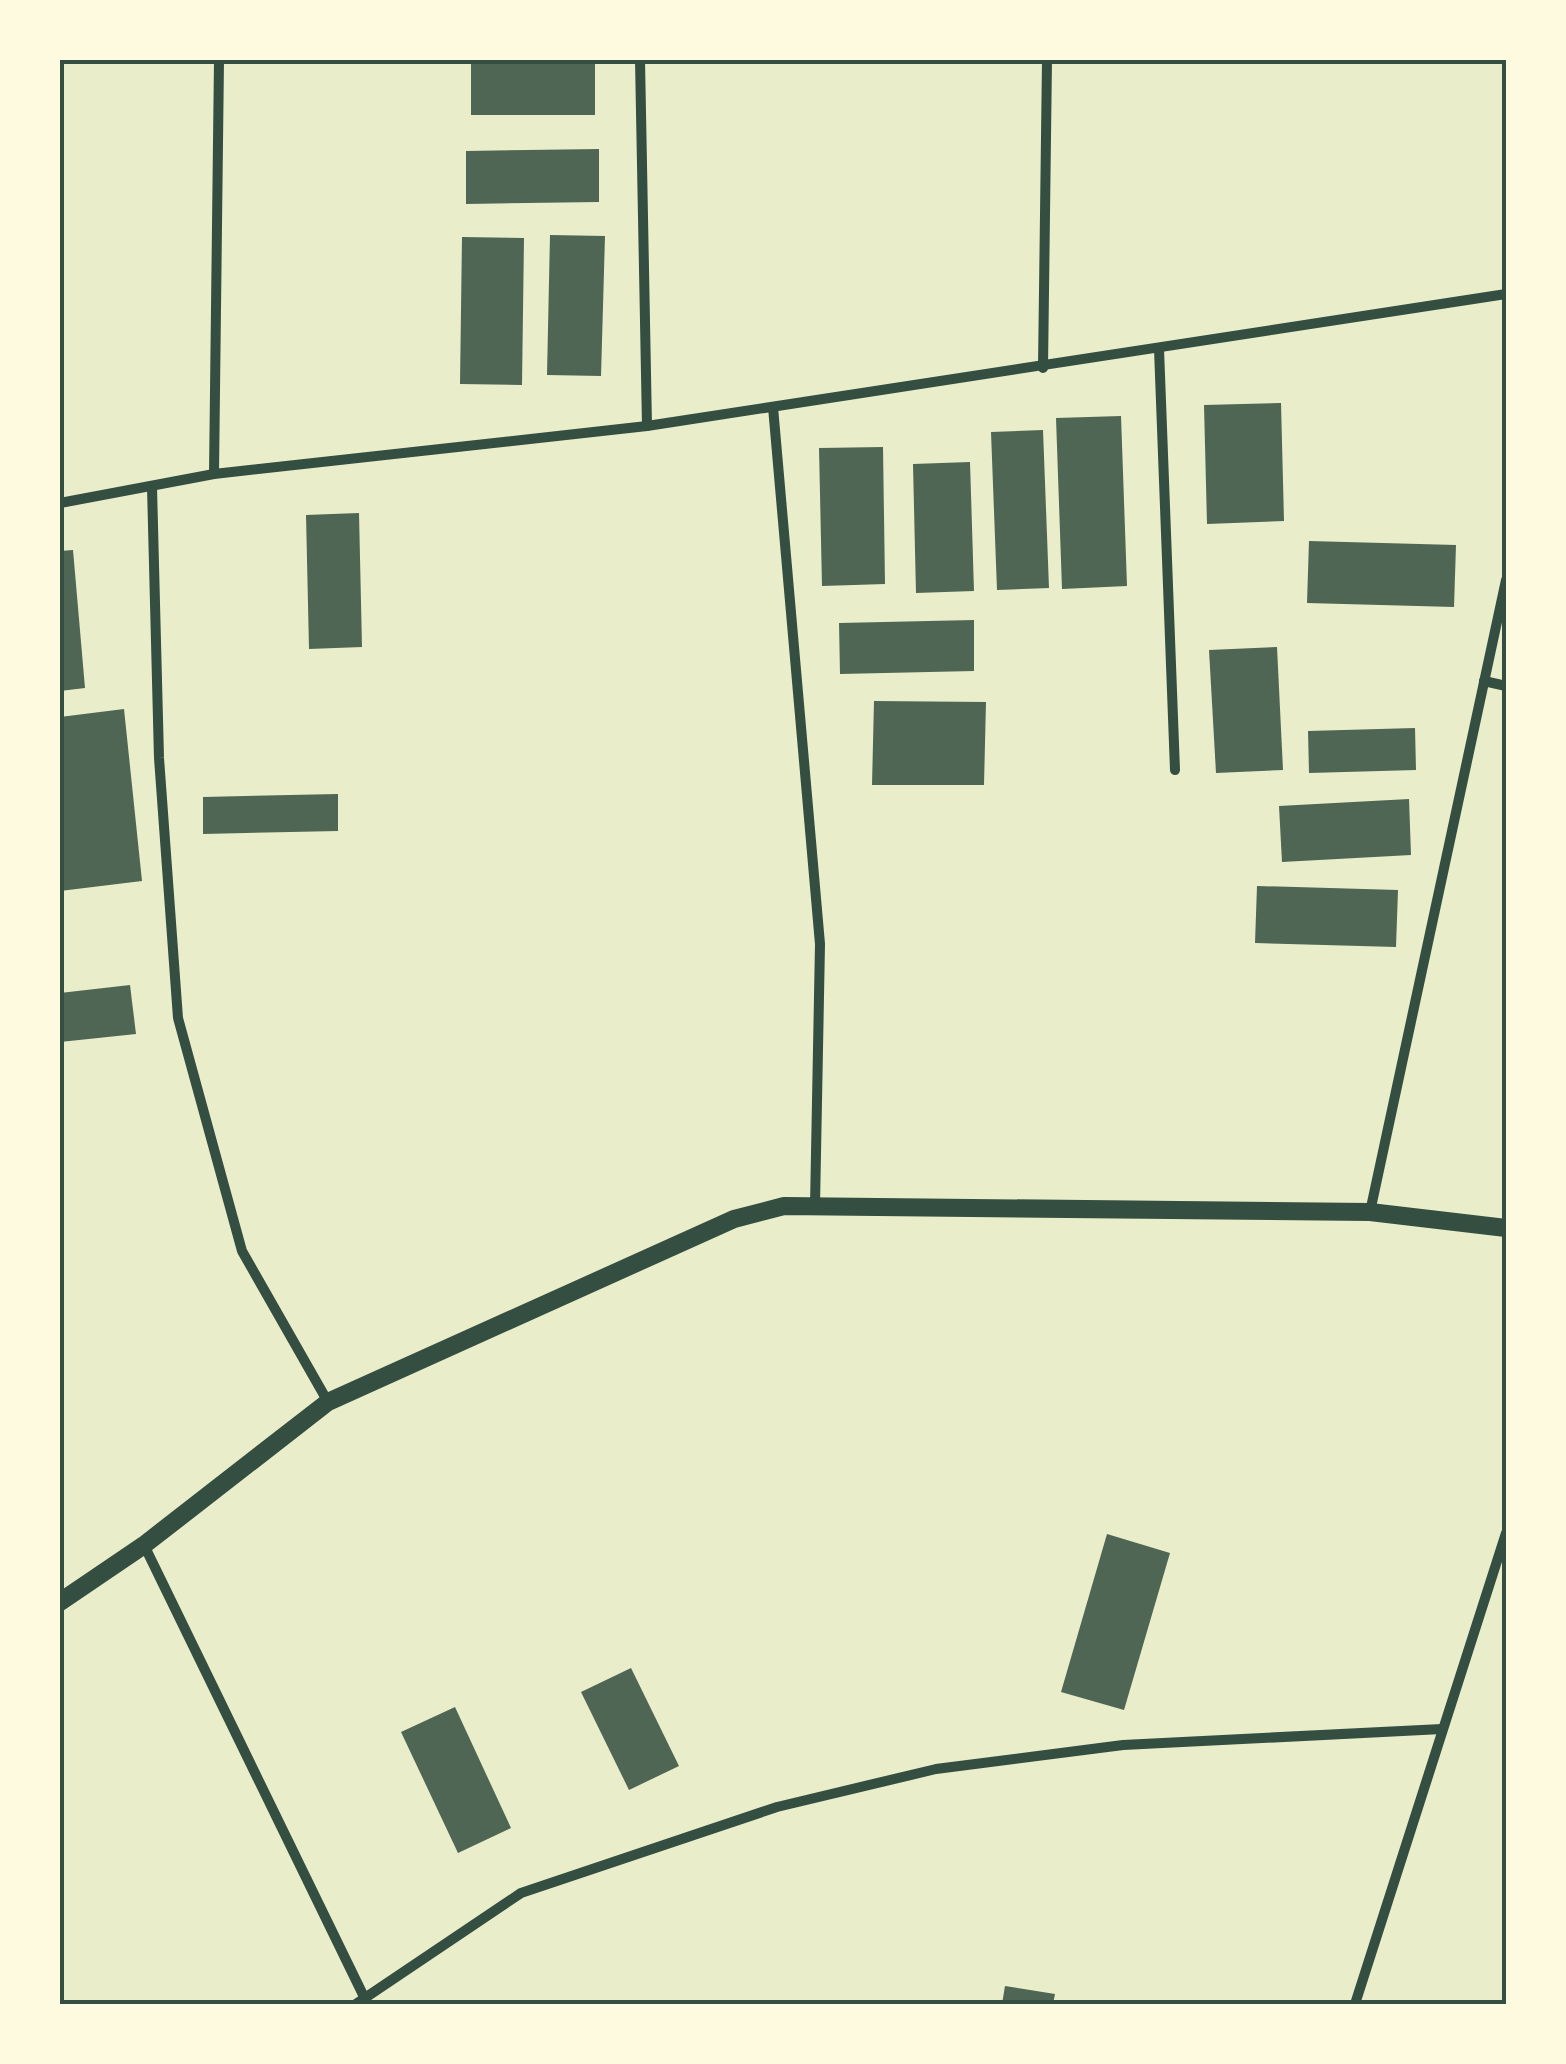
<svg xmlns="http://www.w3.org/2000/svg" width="1566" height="2064" font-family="'PT Sans',sans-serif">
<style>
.building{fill:#4f6655}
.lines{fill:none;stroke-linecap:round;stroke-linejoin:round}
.minor{stroke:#344e41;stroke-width:10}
.tertiary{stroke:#344e41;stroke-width:18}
.neatline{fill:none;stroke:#344e41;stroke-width:4}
</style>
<rect width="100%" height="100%" fill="#e9edc9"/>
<g class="building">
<rect x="471" y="63" width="124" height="52"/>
<path d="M599 149V202L466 204V151Z"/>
<path d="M550 235 605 236 601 376 547 375Z"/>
<path d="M462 237 524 238 522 385 460 384Z"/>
<path d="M1281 403 1284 521 1207 524 1204 405Z"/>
<path d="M1121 416 1127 586 1062 589 1056 418Z"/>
<path d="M1043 430 1049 588 997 590 991 432Z"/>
<path d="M883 447 885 584 822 586 819 448Z"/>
<path d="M970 462 974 591 916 593 913 464Z"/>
<path d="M359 513 362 647 309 649 306 515Z"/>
<path d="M1309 541 1456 545 1454 607 1307 603Z"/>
<path d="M73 550 85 688 60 691V551Z"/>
<path d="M974 620V671L840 674 839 623Z"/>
<path d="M1277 647 1283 770 1216 773 1209 650Z"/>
<path d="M874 701 986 702 984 785H872Z"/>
<path d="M124 709 142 881 60 891V717Z"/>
<path d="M1415 728 1416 770 1309 773 1308 731Z"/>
<path d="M338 794V831L203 834V797Z"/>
<path d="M1409 799 1411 855 1282 862 1279 806Z"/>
<path d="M1257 886 1398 890 1396 947 1255 943Z"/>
<path d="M130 985 136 1034 60 1042V993Z"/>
<path d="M1107 1534 1170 1553 1124 1710 1061 1692Z"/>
<path d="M631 1668 679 1766 629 1790 581 1692Z"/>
<path d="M455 1707 511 1828 458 1853 401 1732Z"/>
<path d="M1005 1986 1055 1994 1053 2004H1002Z"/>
</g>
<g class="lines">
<g class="minor">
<path d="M640 60 647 426"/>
<path d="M1159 349 1175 770"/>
<path d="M1043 368 1047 60"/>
<path d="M773 407 820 944 815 1206"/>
<path d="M214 474 219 60"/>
<path d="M152 487 159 758 178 1018 242 1251 328 1402"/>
<path d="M60 503 214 474 647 426 1506 294"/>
<path d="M1484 681 1506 686"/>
<path d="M1370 1212 1506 580"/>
<path d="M144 1545 367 2003"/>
<path d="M356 2004 521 1893 777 1807 936 1769 1123 1745 1442 1729"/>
<path d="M1355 2004 1506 1533"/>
</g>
<path class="tertiary" d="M60 1602 144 1545 328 1402 734 1219 784 1206 1370 1212 1506 1228"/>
</g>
<rect width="1566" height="2064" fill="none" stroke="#fefae0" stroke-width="125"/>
<rect x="62" y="62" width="1442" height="1940" class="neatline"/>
</svg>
